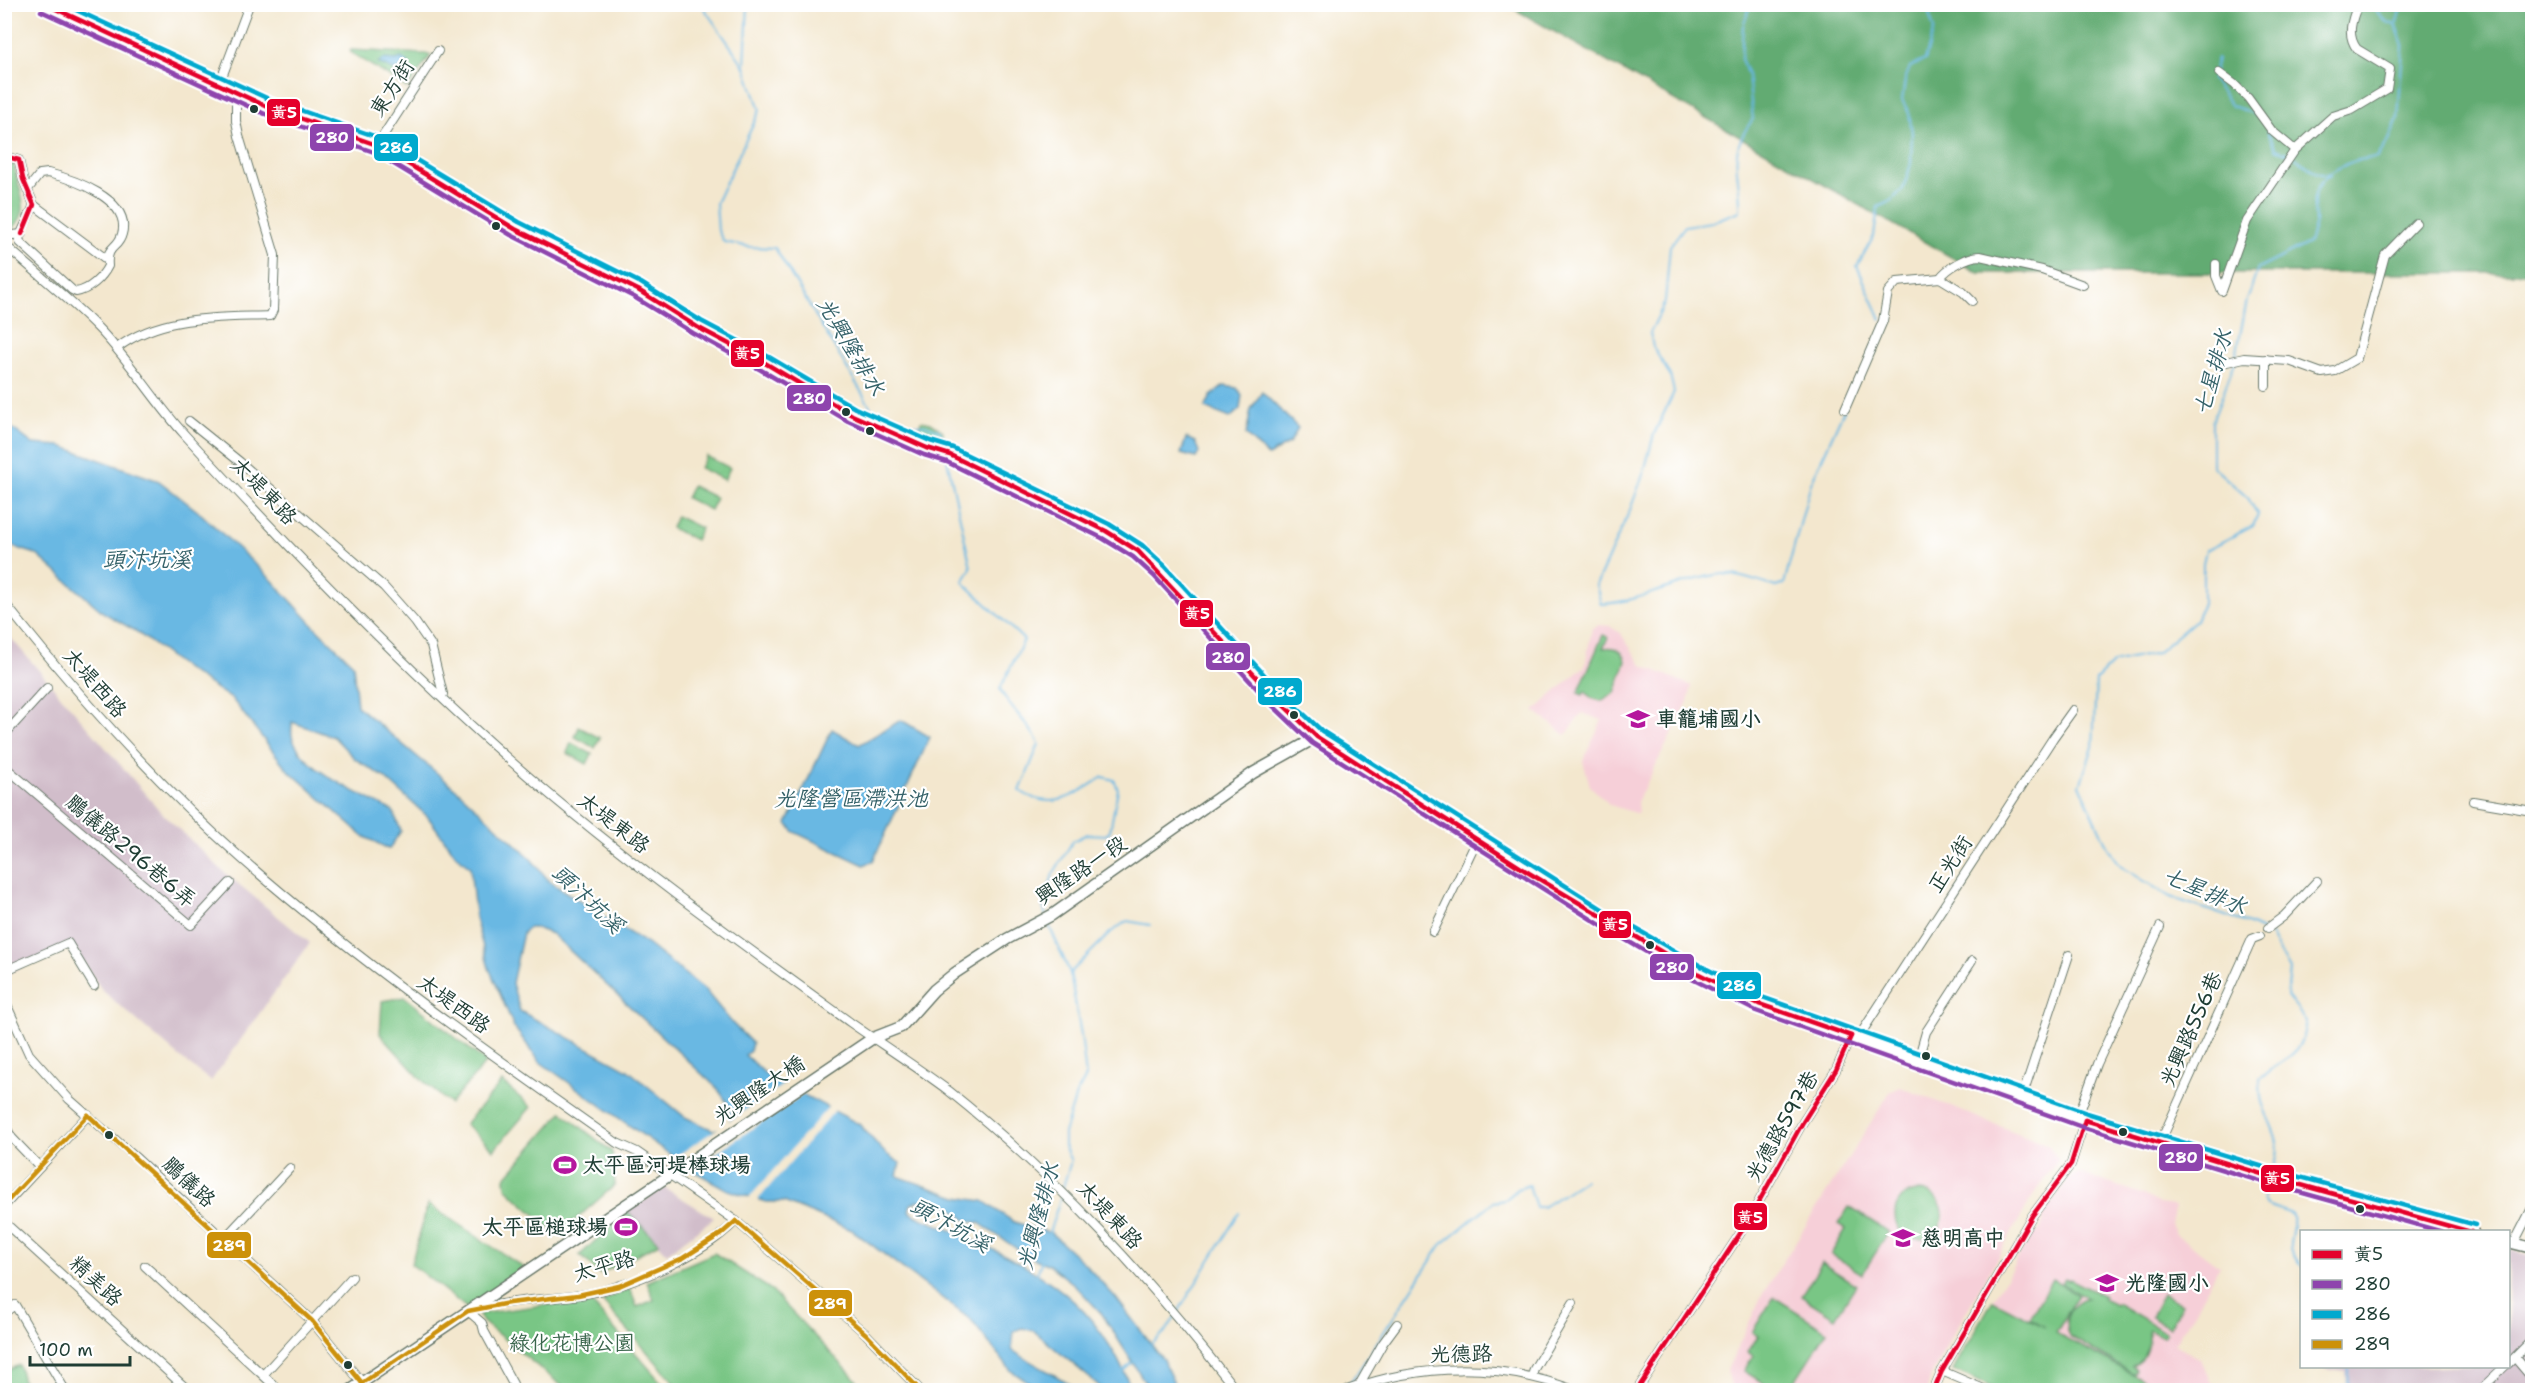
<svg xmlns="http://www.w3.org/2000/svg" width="2537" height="1395" font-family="'Shantell Sans','LXGW WenKai TC',sans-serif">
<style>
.built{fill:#f6cfd8}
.industrial{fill:#d1bdca}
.green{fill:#79c685;stroke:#4c825c;stroke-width:1.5}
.forest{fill:#62ab72;stroke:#407453;stroke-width:1.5}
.water{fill:#69b8e3;stroke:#447a8c;stroke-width:1.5;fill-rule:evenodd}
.pier{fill:#f3e7ce}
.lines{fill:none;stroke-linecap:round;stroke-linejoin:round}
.stream{stroke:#69b8e3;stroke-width:2}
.street-casing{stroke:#69786a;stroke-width:10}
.secondary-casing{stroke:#69786a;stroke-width:13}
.street{stroke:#fff;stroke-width:8}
.secondary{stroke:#fff;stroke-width:10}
.bus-1-casing{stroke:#fff;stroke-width:9}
.bus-2-casing{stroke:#fff;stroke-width:9}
.bus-3-casing{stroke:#fff;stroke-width:9}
.bus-4-casing{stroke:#fff;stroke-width:9}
.bus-1{stroke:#e4002b;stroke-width:4.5}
.bus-2{stroke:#8e44ad;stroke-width:4.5}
.bus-3{stroke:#00a9ce;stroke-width:4.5}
.bus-4{stroke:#cc910a;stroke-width:4.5}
.bus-dot{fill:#1f3d34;stroke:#fff;stroke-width:2}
.labels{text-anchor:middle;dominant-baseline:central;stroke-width:4.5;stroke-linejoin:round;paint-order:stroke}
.street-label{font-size:21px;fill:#1f3d34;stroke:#fff}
.poi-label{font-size:21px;font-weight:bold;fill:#1f3d34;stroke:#fff;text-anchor:start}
.park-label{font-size:21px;fill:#3a664c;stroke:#fff}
.water-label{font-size:22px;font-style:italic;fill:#356269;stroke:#fff}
.line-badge{stroke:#fff;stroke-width:2}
.badge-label{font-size:16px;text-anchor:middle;font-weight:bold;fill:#fff}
</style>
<rect width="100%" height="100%" fill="#fff"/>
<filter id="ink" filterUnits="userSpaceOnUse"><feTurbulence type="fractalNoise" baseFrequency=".0167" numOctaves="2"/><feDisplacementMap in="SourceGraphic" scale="12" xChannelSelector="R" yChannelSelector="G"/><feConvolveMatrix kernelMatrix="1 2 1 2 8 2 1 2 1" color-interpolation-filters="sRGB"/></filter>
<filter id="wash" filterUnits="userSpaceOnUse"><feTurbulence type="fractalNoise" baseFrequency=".008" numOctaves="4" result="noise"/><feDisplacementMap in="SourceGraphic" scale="24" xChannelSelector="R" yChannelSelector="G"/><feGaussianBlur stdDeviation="1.35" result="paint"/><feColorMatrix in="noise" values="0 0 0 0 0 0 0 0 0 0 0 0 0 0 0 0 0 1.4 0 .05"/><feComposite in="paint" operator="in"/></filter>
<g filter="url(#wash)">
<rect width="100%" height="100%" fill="#f3e7ce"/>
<g class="built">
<path d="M1599 625 1610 626 1621 634 1642 665 1692 686 1688 702 1637 802 1638 814 1610 805 1590 786 1583 761 1602 720 1582 713 1566 735 1534 711 1585 666 1592 628Z"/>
<path d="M1900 1087 2048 1145 2058 1160 2037 1189 1947 1345 1930 1378 1927 1390H1732L1727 1370 1762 1295 1890 1092Z"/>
<path d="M2079 1173 2144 1195 2159 1204 2175 1206 2171 1224 2176 1234 2219 1266 2195 1312 2174 1344 2201 1360 2210 1381 2218 1388 2217 1390H2163L1993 1300 2032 1234 2038 1232 2041 1228 2043 1223V1215L2071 1176Z"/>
</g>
<g class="industrial">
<path d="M4 630 161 812 225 873 310 943 211 1081 183 1060 103 991 71 945 5 975Z"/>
<path d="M665 1188 714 1218 667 1253 627 1211Z"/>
<path d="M2509 1250 2532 1256V1390H2347L2346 1372 2328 1370 2323 1367 2508 1366Z"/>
</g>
<g class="green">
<path d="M351 50 425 54 431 55 407 88 350 52Z"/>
<path d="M5 161 14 164C18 194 37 212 5 235Z"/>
<path d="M921 421 931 423 943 431 942 441 938 447 915 438Z"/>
<path d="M706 456 730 468 724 480 700 468Z"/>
<path d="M692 486 716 498 710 510 686 498Z"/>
<path d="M676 516 701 528 695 540 671 528Z"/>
<path d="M1603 635 1608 637 1603 648C1615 646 1623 650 1626 661L1615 693 1601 701 1591 698 1585 691 1583 695 1578 693Z"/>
<path d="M579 727 600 738 595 748 575 737Z"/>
<path d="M571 743 592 754 587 764 567 753Z"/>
<path d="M405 997 486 1062 450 1104 421 1079 380 1034 382 1001Z"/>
<path d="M502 1082 531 1107 494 1150 465 1124Z"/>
<path d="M562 1112 612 1152 615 1185 558 1235 512 1194 506 1187 505 1178Z"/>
<circle cx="1919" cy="1215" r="24"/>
<path d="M428 1204 524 1268 468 1309 411 1264Z"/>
<path d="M1849 1207 1889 1232 1862 1274 1831 1254 1846 1229 1838 1224Z"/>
<path d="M627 1211 659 1243 600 1274 580 1255Z"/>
<path d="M714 1253 770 1289 866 1390H681L602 1301 630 1288 637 1307 654 1300 647 1282Z"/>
<path d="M1822 1263 1856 1285 1835 1318 1801 1296Z"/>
<path d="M2052 1279 2078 1295 2056 1333 2144 1380V1385L2138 1390H1998L1953 1370 1993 1300 2045 1327 2030 1318Z"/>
<path d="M2065 1279 2069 1281 2070 1279 2104 1296 2103 1299 2115 1305 2117 1303 2166 1332 2163 1337 2149 1330C2150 1346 2148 1359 2132 1366L2136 1369 2134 1374 2069 1336C2061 1319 2071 1304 2087 1298L2062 1284Z"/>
<path d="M2163 1294 2182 1304 2169 1327 2151 1316Z"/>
<path d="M1774 1297 1827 1331 1789 1390H1774L1744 1371 1753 1356 1748 1352 1758 1336 1752 1332Z"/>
<path d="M588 1299 668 1390H567L483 1322 478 1314Z"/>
<path d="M19 1365 25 1390H5V1371Z"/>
</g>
<path class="forest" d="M1507 5H2532V273H1979Z"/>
<g class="water">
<path d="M401 58 409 63 403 69 393 70 378 63 384 59 396 60Z"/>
<path d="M1224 386 1237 388 1242 395 1240 409 1230 418 1205 408 1211 396Z"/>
<path d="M1262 392 1298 428 1290 443 1268 456 1246 435 1251 409Z"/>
<path d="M4 422 33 444 61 446 159 481 200 513 272 580 315 627 353 664 357 706 463 795 531 859 550 882 647 944 705 990 733 1024 752 1043 750 1051 745 1055 768 1076 859 1124 885 1153 900 1163 897 1176 957 1197 983 1201 1014 1222 1051 1233 1085 1264 1116 1298 1163 1360 1177 1390H1150L1102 1314 1075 1285 1049 1265 1026 1255 979 1223 966 1220 949 1206 919 1201 911 1204 909 1210C915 1219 947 1227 958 1233 1044 1272 1095 1300 1132 1390H1104L1034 1331 1022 1328 1014 1331 1012 1350C1034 1365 1057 1375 1079 1390H1045L1033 1385 1011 1371 971 1320 852 1230 784 1202H766L728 1190 692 1170 540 1062 514 1027 489 968 476 922 470 867 455 854 428 817 384 777 355 759 334 737 292 722C292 726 291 732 292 736 303 772 363 795 393 811L401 831 389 849 363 836 287 769 232 699 186 669 134 630 104 613 36 554 14 547 5 537ZM528 928H536L552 934 717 1088C726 1101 736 1111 727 1127L713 1130 685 1117 628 1070 520 1011 512 983 523 933Z"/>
<path d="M1186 438 1195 442 1199 452 1196 458 1181 454Z"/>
<path d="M901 720 930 737 873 861 864 865 794 832 787 824 832 729 859 745Z"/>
</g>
<g class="pier">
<path d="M787 1082 807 1092 691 1170V1172L672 1159Z"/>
<path d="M830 1105 837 1108 756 1202 748 1199Z"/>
</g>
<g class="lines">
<g class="stream">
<path d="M701 4 745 67 760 110 716 203 718 231 724 242 750 247 775 248 874 413 907 425H925L940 431 945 451"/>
<path d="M1751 4 1743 26 1741 59 1748 75 1753 119C1725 156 1741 170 1740 211L1711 222 1685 226 1670 246 1665 302 1650 333 1653 347 1670 375 1674 392 1654 434 1644 472 1630 510 1596 585 1601 604C1642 602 1680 579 1722 574 1735 573 1762 583 1776 587L1784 584 1811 483 1844 410"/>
<path d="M2370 4 2385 21 2395 25"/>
<path d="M2217 58 2212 80 2232 106 2250 112 2259 117"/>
<path d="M745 65 748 4"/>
<path d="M2268 132 2276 149 2289 154"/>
<path d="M2294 157 2317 173 2330 176"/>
<path d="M1881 319 1857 266 1874 236 1878 207 1891 201 1903 189 1911 164 1912 133 1909 113 1902 100 1905 80 1910 67 1925 60 1934 29 1929 14 1938 4"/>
<path d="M2236 356 2247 300 2258 269 2309 243C2311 236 2314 228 2315 221 2315 213 2313 205 2314 198 2320 171 2353 158 2377 158L2389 140 2398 118 2403 45 2396 25 2402 4"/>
<path d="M2235 362 2212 422V466L2248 498 2258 515 2253 526 2206 550 2203 563V603L2196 620 2157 653 2113 663 2096 680 2093 747 2080 785 2108 848 2122 867 2170 897 2249 924 2270 934 2290 970 2287 996 2306 1021C2301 1059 2286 1056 2260 1078 2260 1086 2260 1095 2262 1102 2271 1130 2286 1142 2272 1172"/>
<path d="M947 459 971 568 963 582 1024 640 1000 689C1010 710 1030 723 1039 744L1020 791C1053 813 1074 795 1103 777L1114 780 1118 789 1110 831 1106 835 1087 834 1073 841 1053 874 1043 907 1046 916"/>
<path d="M1047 921 1070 973 1081 1035 1086 1077 1076 1095 1064 1133V1146L1071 1161 1062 1190"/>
<path d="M1071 972 1111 932 1127 921 1150 925"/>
<path d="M2268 1180C2253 1212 2274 1204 2293 1215 2296 1239 2279 1246 2302 1266"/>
<path d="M1049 1233 1061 1196"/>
<path d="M1037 1274 1042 1259"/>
<path d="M1152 1344 1167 1330 1239 1213"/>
<path d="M2346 1366 2349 1369 2348 1390"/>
<path d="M1123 1371 1132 1363"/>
<path d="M1348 1387 1441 1245 1493 1202 1505 1200 1518 1189 1529 1185 1536 1207H1543L1585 1180"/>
</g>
</g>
</g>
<g filter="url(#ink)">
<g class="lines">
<g class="street-casing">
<g id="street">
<path d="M2219 73 2234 84 2248 98 2272 131 2295 150"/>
<path d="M219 85 249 5"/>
<path d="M377 145 438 51"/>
<path d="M4 156 19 160 23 179 34 205 19 238 20 242 72 290 76 292C89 290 102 278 108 266 106 244 118 250 122 234 132 199 72 179 48 173L40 174 28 189"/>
<path d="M34 205 106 259"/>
<path d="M4 236 22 234"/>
<path d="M4 244C36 273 70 299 99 329 131 362 154 401 185 435 292 551 402 666 521 770 626 861 739 942 851 1023 884 1046 917 1067 949 1091 1058 1178 1150 1280 1236 1390"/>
<path d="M2216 264V276L2222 291 2247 221 2295 150 2333 116 2352 110 2387 89 2390 69 2357 49C2346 35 2352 19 2358 4"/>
<path d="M1940 278C1947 268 1968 256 1980 256L2042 270 2083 285"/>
<path d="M117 348C161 315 217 318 270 316L273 310 275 255 239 136 236 121V93"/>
<path d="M2227 362 2244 358 2289 361 2322 373 2335 371 2357 358 2385 255 2416 223"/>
<path d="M2266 386V359"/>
<path d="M1845 409 1883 321 1888 292 1897 282 1940 278 1963 292 1972 301"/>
<path d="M189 421 240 462 384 587 415 622 431 645 443 694"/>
<path d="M4 602C76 693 154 781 241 858 359 962 489 1053 617 1143L637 1152 736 1221 866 1334 920 1390"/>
<path d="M4 735 47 688"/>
<path d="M4 766 191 925 230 883"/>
<path d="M2473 801 2532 811"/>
<path d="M2268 928 2284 916 2317 881"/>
<path d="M1433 932 1477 840"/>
<path d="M4 971 68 943 94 986"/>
<path d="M4 999 29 1054 69 1099 135 1157 312 1321 362 1383"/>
<path d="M1858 1038 2053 738 2073 710"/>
<path d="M1918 1060 1926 1032 1972 961"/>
<path d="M2022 1097 2069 955"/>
<path d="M2078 1117 2097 1064 2160 927"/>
<path d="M4 1124 12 1138 40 1167"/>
<path d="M2160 1143 2252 939 2260 936"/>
<path d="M4 1206 88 1115"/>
<path d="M4 1222 188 1390"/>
<path d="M224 1239 290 1168"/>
<path d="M2514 1243 2532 1208"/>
<path d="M145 1266 279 1390"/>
<path d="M475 1309C509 1300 545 1300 580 1295 630 1287 700 1257 736 1221"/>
<path d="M468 1311 482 1323 484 1331 513 1384 512 1390"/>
<path d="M4 1313 15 1305 65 1390"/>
<path d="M2515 1358 2532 1378"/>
<path d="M2508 1364 2532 1340"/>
<path d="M1942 1371 1986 1390"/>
<path d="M263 1375 352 1277"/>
<path d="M1532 1377 1534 1369 1573 1303"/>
<path d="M1358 1387 1383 1343 1397 1324"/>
<path d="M1347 1390C1422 1363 1500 1362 1574 1390"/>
<path d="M1637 1390 1747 1223 1803 1122 1836 1070 1851 1036"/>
<path d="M1934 1390 1942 1371 2032 1216 2071 1164 2085 1120"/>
<path d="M2480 1390 2505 1366"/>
</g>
</g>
<g class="secondary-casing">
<g id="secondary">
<path d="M44 4 268 107 377 145 515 229 638 290 697 327 765 363 852 415 927 448 950 455 1106 531 1138 551 1159 571 1275 697 1317 737 1606 920 1697 973 1759 1004 2085 1120 2265 1175 2473 1232"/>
<path d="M2508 1242 2532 1248"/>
<path d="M351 1390 873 1038 901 1027 934 990 955 973 1007 939 1052 915 1253 773 1317 737"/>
</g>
</g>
<use href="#street" class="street"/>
<use href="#secondary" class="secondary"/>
<g class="bus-1-casing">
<g id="bus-1">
<path d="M45 4 268 107 377 145 515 229 638 290 697 327 765 363 852 415 927 448 950 455 1106 531 1138 551 1275 697 1317 737 1529 873 1697 973 1759 1004 1851 1036"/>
<path d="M4 156 19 160 23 179 34 205 22 234"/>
<path d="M2085 1120 2265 1175 2471 1232"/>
<path d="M1637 1390 1747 1223 1803 1122 1836 1070 1851 1036"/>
<path d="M1934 1390 1942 1371 2032 1216 2071 1164 2085 1120"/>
</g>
</g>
<g class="bus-2-casing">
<path id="bus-2" d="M41 11 265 114 374 152 511 235 634 297 693 333 761 370 848 421 924 455 947 462 1102 538 1133 557 1154 576 1269 702 1312 743 1602 926 1694 980 1756 1011 2082 1127 2263 1182 2443 1232"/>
</g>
<g class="bus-3-casing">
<path id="bus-3" d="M63 4 271 100 380 138 519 222 641 283 701 321 769 357 855 408 930 441 953 448 1109 524 1142 545 1165 566 1280 692 1322 731 1610 914 1701 966 1762 997 2087 1113 2267 1168 2475 1225"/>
</g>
<g class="bus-4-casing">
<g id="bus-4">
<path d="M88 1115 312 1321 362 1383"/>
<path d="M4 1205 88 1115"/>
<path d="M736 1221 866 1334 920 1390"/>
<path d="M362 1383 468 1311 509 1303 578 1295 619 1286 683 1258 721 1234 736 1221"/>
</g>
</g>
<use href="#bus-1" class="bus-1"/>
<use href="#bus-2" class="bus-2"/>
<use href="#bus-3" class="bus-3"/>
<use href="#bus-4" class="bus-4"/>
</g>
</g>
<defs>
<g id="school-bare" transform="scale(1.8)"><path d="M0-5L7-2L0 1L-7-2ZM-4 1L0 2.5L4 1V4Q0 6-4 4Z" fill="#b5179e" stroke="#fff" stroke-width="2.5" paint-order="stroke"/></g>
<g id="stadium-bare" transform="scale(1.8)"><path d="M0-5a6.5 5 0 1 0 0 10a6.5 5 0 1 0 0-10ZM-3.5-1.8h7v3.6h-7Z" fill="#b5179e" stroke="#fff" stroke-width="2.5" paint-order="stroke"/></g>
</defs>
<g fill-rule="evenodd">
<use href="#school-bare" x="1638" y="719"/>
<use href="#stadium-bare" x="565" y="1165"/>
<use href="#stadium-bare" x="626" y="1227"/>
<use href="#school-bare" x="1903" y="1238"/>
<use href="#school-bare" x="2107" y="1283"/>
</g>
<g class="bus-dot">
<circle cx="254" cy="109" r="5"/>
<circle cx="496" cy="226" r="5"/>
<circle cx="846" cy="412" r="5"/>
<circle cx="870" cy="431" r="5"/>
<circle cx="1294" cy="715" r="5"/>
<circle cx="1650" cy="945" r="5"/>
<circle cx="1926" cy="1056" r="5"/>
<circle cx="2123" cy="1132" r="5"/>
<circle cx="109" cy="1135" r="5"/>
<circle cx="2360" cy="1209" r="5"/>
<circle cx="348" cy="1365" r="5"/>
</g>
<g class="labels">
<g class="street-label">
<text transform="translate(392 88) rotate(-57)">東方街</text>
<text transform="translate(264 491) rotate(46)">太堤東路</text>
<text transform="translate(95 683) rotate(49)">太堤西路</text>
<text transform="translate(614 823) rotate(38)">太堤東路</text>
<text transform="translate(131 851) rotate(40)">鵬儀路296巷6弄</text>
<text transform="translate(1950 864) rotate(-57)">正光街</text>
<text transform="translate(1081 870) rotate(-34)">興隆路一段</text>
<text transform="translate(454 1004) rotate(36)">太堤西路</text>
<text transform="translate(2191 1029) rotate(-66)">光興路556巷</text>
<text transform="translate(759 1090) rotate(-34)">光興隆大橋</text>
<text transform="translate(1782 1126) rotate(-60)">光德路597巷</text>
<text transform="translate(189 1182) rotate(43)">鵬儀路</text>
<text transform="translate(1110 1215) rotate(47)">太堤東路</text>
<text transform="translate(604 1266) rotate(-16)">太平路</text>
<text transform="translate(96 1281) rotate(42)">精美路</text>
<text transform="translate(1461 1354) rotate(-1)">光德路</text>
</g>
<g class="poi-label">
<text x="1656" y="719">車籠埔國小</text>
<text x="583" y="1165">太平區河堤棒球場</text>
<text x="608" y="1227" text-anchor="end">太平區槌球場</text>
<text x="1921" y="1238">慈明高中</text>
<text x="2125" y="1283">光隆國小</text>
</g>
<g class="park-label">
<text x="572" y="1343">綠化花博公園</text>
</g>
<g class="water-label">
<text transform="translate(851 346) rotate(59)">光興隆排水</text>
<text transform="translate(2213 372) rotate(-74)">七星排水</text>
<text x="147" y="559">頭汴坑溪</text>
<text x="851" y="798">光隆營區滯洪池</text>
<text transform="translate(2205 891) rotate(23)">七星排水</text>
<text transform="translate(588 899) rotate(43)">頭汴坑溪</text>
<text transform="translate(1038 1216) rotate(-75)">光興隆排水</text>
<text transform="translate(951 1225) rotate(29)">頭汴坑溪</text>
</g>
</g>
<g class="line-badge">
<rect x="266" y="98" width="35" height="29" rx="6" fill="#e4002b"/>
<rect x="309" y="123" width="46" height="29" rx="6" fill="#8e44ad"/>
<rect x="373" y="133" width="46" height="29" rx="6" fill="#00a9ce"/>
<rect x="730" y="339" width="35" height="29" rx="6" fill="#e4002b"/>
<rect x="786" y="384" width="46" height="28" rx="6" fill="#8e44ad"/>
<rect x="1179" y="599" width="35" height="29" rx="6" fill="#e4002b"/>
<rect x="1205" y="642" width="46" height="29" rx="6" fill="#8e44ad"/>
<rect x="1257" y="677" width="46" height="29" rx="6" fill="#00a9ce"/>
<rect x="1598" y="910" width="34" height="29" rx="6" fill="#e4002b"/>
<rect x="1649" y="953" width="46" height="28" rx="6" fill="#8e44ad"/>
<rect x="1716" y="971" width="46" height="29" rx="6" fill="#00a9ce"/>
<rect x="2158" y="1143" width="46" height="29" rx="6" fill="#8e44ad"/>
<rect x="2260" y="1164" width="35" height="29" rx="6" fill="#e4002b"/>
<rect x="1733" y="1202" width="35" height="29" rx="6" fill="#e4002b"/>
<rect x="206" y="1231" width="46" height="28" rx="6" fill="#cc910a"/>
<rect x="808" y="1289" width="45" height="28" rx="6" fill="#cc910a"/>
</g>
<g class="badge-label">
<text x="284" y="118">黃5</text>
<text x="332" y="143">280</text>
<text x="396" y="153">286</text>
<text x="747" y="359">黃5</text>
<text x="809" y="404">280</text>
<text x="1197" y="619">黃5</text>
<text x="1228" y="663">280</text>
<text x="1280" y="697">286</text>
<text x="1615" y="930">黃5</text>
<text x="1672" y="973">280</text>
<text x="1739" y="991">286</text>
<text x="2181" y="1163">280</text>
<text x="2277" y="1184">黃5</text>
<text x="1750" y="1223">黃5</text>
<text x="229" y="1251">289</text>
<text x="830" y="1309">289</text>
</g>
<rect width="2537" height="1395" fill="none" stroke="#fff" stroke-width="24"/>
<rect x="2300" y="1230" width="210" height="138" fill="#ffffff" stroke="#a5b1ae" stroke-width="1.5"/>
<rect x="2312" y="1250" width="30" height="9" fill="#e4002b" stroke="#a5b1ae" stroke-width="1.5"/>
<text x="2354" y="1260" font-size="18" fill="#1f3d34">黃5</text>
<rect x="2312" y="1280" width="30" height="9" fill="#8e44ad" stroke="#a5b1ae" stroke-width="1.5"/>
<text x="2354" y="1290" font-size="18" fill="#1f3d34">280</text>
<rect x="2312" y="1310" width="30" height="9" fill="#00a9ce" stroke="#a5b1ae" stroke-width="1.5"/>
<text x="2354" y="1320" font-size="18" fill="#1f3d34">286</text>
<rect x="2312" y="1340" width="30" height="9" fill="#cc910a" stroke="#a5b1ae" stroke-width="1.5"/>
<text x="2354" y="1350" font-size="18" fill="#1f3d34">289</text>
<path d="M30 1356v9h100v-9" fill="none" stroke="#1f3d34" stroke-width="3"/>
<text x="39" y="1356" font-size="18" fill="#1f3d34" stroke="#ffffff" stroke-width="4.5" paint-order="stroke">100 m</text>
</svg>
